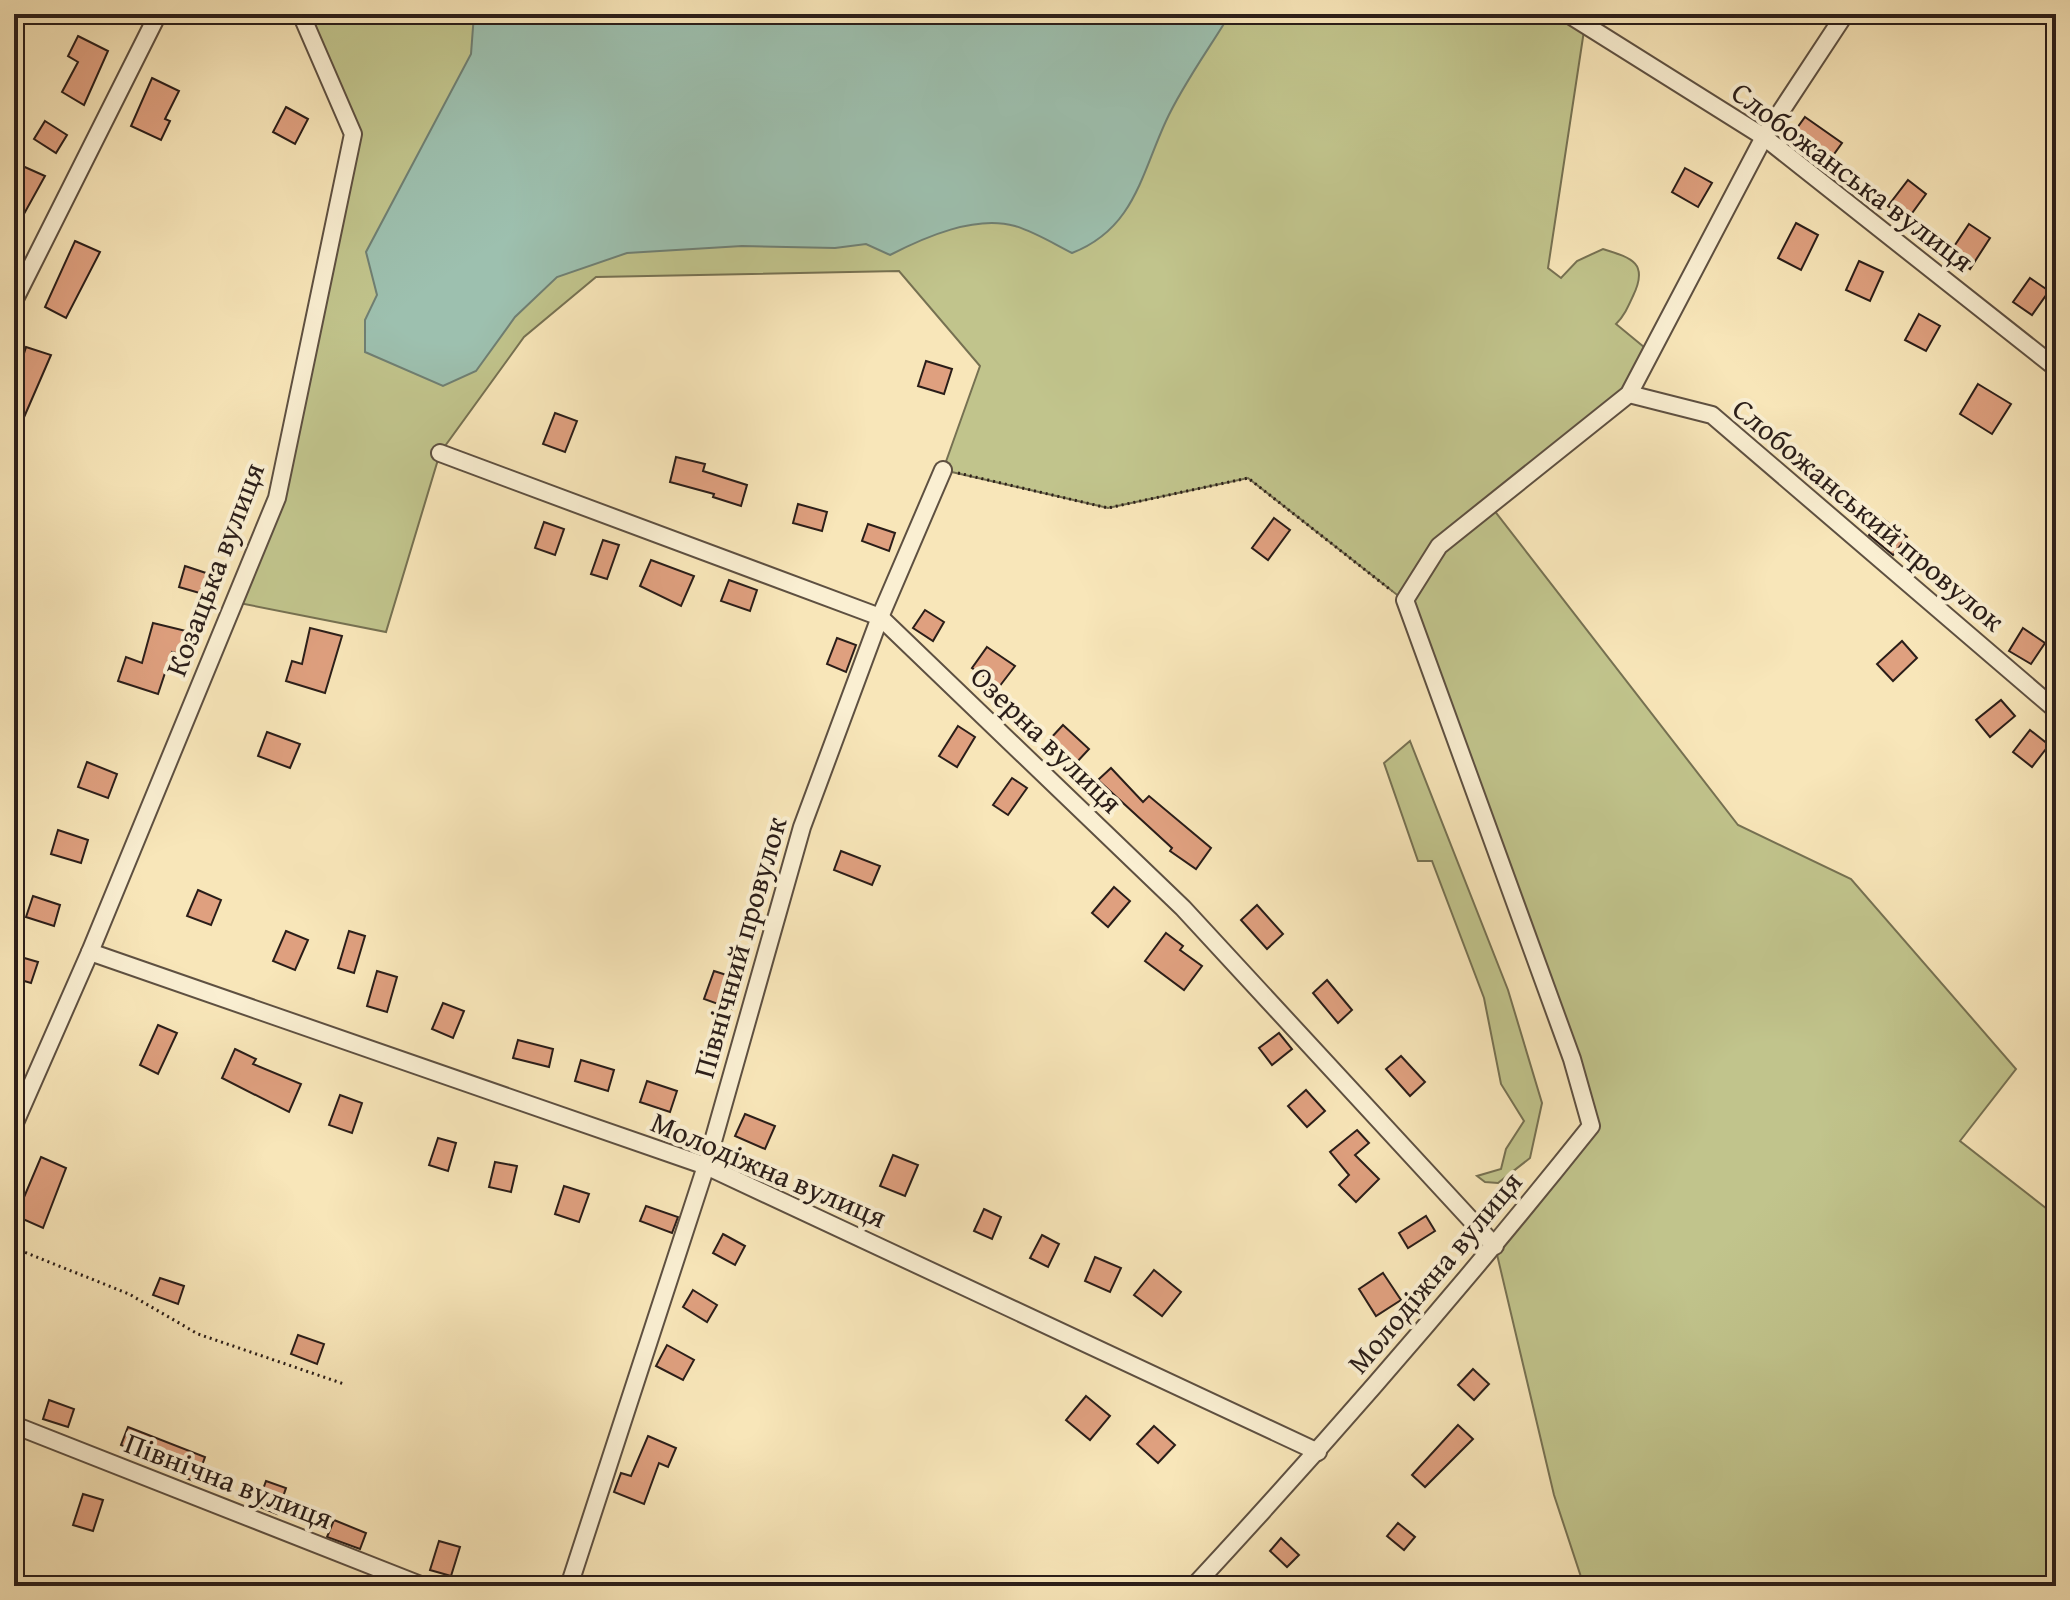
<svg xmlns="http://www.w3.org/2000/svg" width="2070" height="1600" font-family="'Gentium Book Plus',serif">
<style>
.green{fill:#c1c48c;stroke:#767152;stroke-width:2}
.water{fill:#9dc0af;stroke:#6f7f73;stroke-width:2}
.building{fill:#dfa07f;stroke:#2b1e19;stroke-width:2}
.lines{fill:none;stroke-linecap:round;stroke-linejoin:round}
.street-casing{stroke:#5e5041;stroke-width:20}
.path{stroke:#2b1e19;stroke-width:3;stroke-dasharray:2 4;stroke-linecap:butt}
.street{stroke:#faefd2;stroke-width:16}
.labels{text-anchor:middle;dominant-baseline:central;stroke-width:8;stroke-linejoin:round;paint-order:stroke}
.street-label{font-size:30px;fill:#2b1e19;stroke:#faefd2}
</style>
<rect width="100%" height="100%" fill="#f8e6b9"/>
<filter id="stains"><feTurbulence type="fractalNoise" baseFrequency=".0025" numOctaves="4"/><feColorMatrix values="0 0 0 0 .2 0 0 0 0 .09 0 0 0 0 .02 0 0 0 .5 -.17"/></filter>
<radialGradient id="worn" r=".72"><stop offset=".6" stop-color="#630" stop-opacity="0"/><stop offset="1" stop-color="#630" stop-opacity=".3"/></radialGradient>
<g class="green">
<path d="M301 14H1568L1585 24 1548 268 1561 278 1577 261 1603 249C1632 258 1649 263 1633 296 1628 307 1624 316 1616 324L1650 352 1629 394 1490 505 1738 825 1851 879 2016 1069 1960 1141 2056 1216V1586H1584L1554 1495 1495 1246 1591 1126 1405 601 1248 478 1108 508 943 470 980 366 899 271 596 277 524 337 440 453 386 632 234 602 277 498 353 135Z"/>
<path d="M1410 741 1508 990 1542 1103 1530 1158 1498 1183 1485 1182 1477 1176 1501 1169 1506 1149 1524 1121 1501 1084 1484 998 1432 861H1418L1384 763Z"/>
</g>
<path class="water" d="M474 14H1230C1209 49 1183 84 1166 121 1141 175 1134 229 1072 253 1054 244 1035 232 1015 226 975 215 925 237 890 255L866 244 835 248 742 246 627 253 557 277 515 317 476 371 443 386 365 352V320L377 295 366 252 471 54Z"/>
<g class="building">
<path d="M78 36 108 51 84 105 62 92 78 62 68 56Z"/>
<path d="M152 78 179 91 165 119 170 121 161 140 131 126Z"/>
<path d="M286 107 308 119 295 144 273 132Z"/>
<path d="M1805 117 1842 143 1829 161 1792 135Z"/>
<path d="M45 121 67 135 56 153 34 139Z"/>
<path d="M18 164 45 176 14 232V173Z"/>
<path d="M1685 168 1712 183 1698 207 1672 192Z"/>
<path d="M1908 180 1926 194 1907 220 1888 206Z"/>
<path d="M1796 223 1818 235 1801 270 1778 258Z"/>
<path d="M1969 224 1990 238 1970 269 1949 254Z"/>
<path d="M75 241 100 252 66 318 45 307Z"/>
<path d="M1859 261 1883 272 1870 301 1846 290Z"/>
<path d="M2030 278 2049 291 2032 315 2013 302Z"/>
<path d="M1919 314 1940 326 1926 351 1905 340Z"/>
<path d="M26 347 51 355 15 438 14 386Z"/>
<path d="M926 361 952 369 944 394 918 386Z"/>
<path d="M1978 384 2011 404 1992 434 1960 414Z"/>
<path d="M555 413 577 421 565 452 543 444Z"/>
<path d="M676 457 705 464 703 471 747 485 741 506 713 497 714 494 670 482Z"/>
<path d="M798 504 827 512 822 531 793 523Z"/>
<path d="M1274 518 1290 530 1268 560 1252 548Z"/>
<path d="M1882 518 1907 537 1893 555 1869 535Z"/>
<path d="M544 522 564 529 555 555 535 548Z"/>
<path d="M868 524 895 533 889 551 862 541Z"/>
<path d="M603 540 619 545 607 579 591 574Z"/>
<path d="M651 560 694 576 681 606 640 586Z"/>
<path d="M185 566 209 574 203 594 179 587Z"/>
<path d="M729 580 757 590 750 611 721 601Z"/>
<path d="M925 610 944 622 933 641 913 628Z"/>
<path d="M153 623 186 631 180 654 172 652 158 694 118 681 126 657 142 663Z"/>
<path d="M310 628 342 636 325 693 286 681 292 661 302 664Z"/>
<path d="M2023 628 2045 643 2031 664 2009 651Z"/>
<path d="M837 638 856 645 846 672 827 664Z"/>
<path d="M1902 641 1917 658 1893 681 1877 664Z"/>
<path d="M987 647 1015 666 999 687 972 668Z"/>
<path d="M2001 700 2015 716 1990 737 1976 720Z"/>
<path d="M1063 725 1089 749 1076 763 1050 739Z"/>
<path d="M958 726 975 737 957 767 939 756Z"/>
<path d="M2030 730 2049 745 2032 767 2013 752Z"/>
<path d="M267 732 300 744 290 768 258 756Z"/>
<path d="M87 762 117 774 108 798 78 787Z"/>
<path d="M1111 768 1143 802 1149 796 1211 848 1196 869 1170 851 1172 848 1098 780Z"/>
<path d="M1012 778 1027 788 1008 815 993 805Z"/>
<path d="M58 830 88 840 81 863 51 854Z"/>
<path d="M841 851 880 866 872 885 834 870Z"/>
<path d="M1114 887 1130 901 1108 927 1092 913Z"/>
<path d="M198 890 221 900 211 925 187 916Z"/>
<path d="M33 896 60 905 54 926 26 917Z"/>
<path d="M1257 905 1283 934 1267 949 1241 920Z"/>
<path d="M286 931 308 940 295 970 273 961Z"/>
<path d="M349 931 365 936 354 973 338 968Z"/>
<path d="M1166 933 1183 946 1180 950 1202 966 1184 990 1145 961Z"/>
<path d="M14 955 38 962 31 983 14 978Z"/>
<path d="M377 971 397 977 387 1012 367 1006Z"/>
<path d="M714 971 742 980 732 1009 704 999Z"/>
<path d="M1327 980 1352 1010 1338 1023 1313 993Z"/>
<path d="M443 1003 464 1011 453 1038 432 1029Z"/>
<path d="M158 1025 177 1033 158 1074 140 1065Z"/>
<path d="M1279 1033 1292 1049 1272 1065 1259 1048Z"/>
<path d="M518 1040 553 1049 549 1067 513 1058Z"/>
<path d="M235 1049 256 1059 253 1064 301 1084 289 1112 222 1078Z"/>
<path d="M1401 1056 1425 1082 1410 1096 1386 1069Z"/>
<path d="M581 1060 614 1070 608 1091 575 1081Z"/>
<path d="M647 1081 677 1091 670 1112 640 1102Z"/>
<path d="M1306 1090 1325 1111 1307 1127 1288 1106Z"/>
<path d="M340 1095 362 1103 352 1133 329 1125Z"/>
<path d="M745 1114 775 1126 765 1149 735 1136Z"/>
<path d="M1357 1130 1369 1143 1355 1155 1379 1179 1356 1202 1339 1185 1349 1175 1330 1152Z"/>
<path d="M438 1138 456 1143 448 1171 429 1165Z"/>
<path d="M893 1155 918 1165 905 1196 880 1186Z"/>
<path d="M41 1157 66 1168 43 1228 16 1216Z"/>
<path d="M495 1162 517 1166 511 1192 489 1187Z"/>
<path d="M564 1186 589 1194 579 1222 555 1214Z"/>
<path d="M646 1206 678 1217 672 1233 640 1221Z"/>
<path d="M984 1209 1001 1217 992 1239 974 1231Z"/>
<path d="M1426 1216 1435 1231 1408 1248 1399 1233Z"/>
<path d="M723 1234 745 1246 735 1265 713 1253Z"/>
<path d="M1042 1235 1059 1244 1048 1267 1030 1258Z"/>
<path d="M1095 1257 1121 1268 1110 1292 1085 1281Z"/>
<path d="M1154 1270 1181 1292 1162 1316 1134 1295Z"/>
<path d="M1383 1273 1401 1300 1376 1316 1359 1289Z"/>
<path d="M160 1278 184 1286 178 1304 153 1295Z"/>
<path d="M693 1290 717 1305 707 1322 683 1307Z"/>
<path d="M298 1335 324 1344 317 1364 291 1354Z"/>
<path d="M667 1345 694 1360 683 1380 656 1366Z"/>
<path d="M1473 1369 1489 1384 1474 1400 1458 1385Z"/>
<path d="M1086 1396 1110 1416 1090 1440 1066 1420Z"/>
<path d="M49 1400 74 1409 68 1427 43 1419Z"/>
<path d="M1458 1425 1473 1439 1425 1487 1412 1475Z"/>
<path d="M1154 1426 1175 1445 1158 1463 1137 1444Z"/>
<path d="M128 1427 205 1457 196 1482 173 1473 175 1468 121 1445Z"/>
<path d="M648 1436 676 1448 668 1467 659 1463 644 1504 614 1492 621 1473 631 1476Z"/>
<path d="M266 1481 286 1488 277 1514 257 1506Z"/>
<path d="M83 1494 103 1500 93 1531 73 1525Z"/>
<path d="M334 1520 366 1533 360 1549 327 1537Z"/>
<path d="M1398 1523 1415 1537 1404 1550 1387 1536Z"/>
<path d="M1281 1538 1299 1555 1287 1567 1270 1551Z"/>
<path d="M439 1541 460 1547 451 1576 430 1570Z"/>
</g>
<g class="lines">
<g class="street-casing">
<g id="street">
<path d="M1568 14 1764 137 2056 368"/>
<path d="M14 301 158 14"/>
<path d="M1629 394 1712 415 2056 710"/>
<path d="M440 453 880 617 1183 908 1495 1246"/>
<path d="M90 952 706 1166 1318 1452"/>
<path d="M14 1125 90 952 277 498 353 134 301 14"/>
<path d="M14 1425 423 1586"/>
<path d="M569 1586 706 1166 802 827 880 617 943 470"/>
<path d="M1194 1586C1332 1437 1464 1285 1591 1126L1572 1059 1405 600 1439 546 1629 394 1764 137 1845 14"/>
</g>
</g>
<g class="path">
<path d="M958 473 1108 508 1248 478 1392 591"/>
<path d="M14 1248 129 1294 198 1334 344 1384"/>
</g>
<use href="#street" class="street"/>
</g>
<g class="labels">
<g class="street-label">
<text transform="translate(1853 176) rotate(37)">Слобожанська вулиця</text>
<text transform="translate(1869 514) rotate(40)">Слобожанський провулок</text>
<text transform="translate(214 569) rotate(-69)">Козацька вулиця</text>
<text transform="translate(1047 739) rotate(44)">Озерна вулиця</text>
<text transform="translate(739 947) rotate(-74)">Північний провулок</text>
<text transform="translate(769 1169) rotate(23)">Молодіжна вулиця</text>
<text transform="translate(1434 1272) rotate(-50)">Молодіжна вулиця</text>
<text transform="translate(229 1480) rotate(21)">Північна вулиця</text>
</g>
</g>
<rect width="2070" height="1600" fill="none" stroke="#f8e6b9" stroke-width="48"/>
<rect x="16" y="16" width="2038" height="1568" fill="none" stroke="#2b1e19" stroke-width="4"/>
<rect x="24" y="24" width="2022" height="1552" fill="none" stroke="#2b1e19" stroke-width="2"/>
<rect width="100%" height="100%" filter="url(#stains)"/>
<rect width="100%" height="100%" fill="url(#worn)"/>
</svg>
